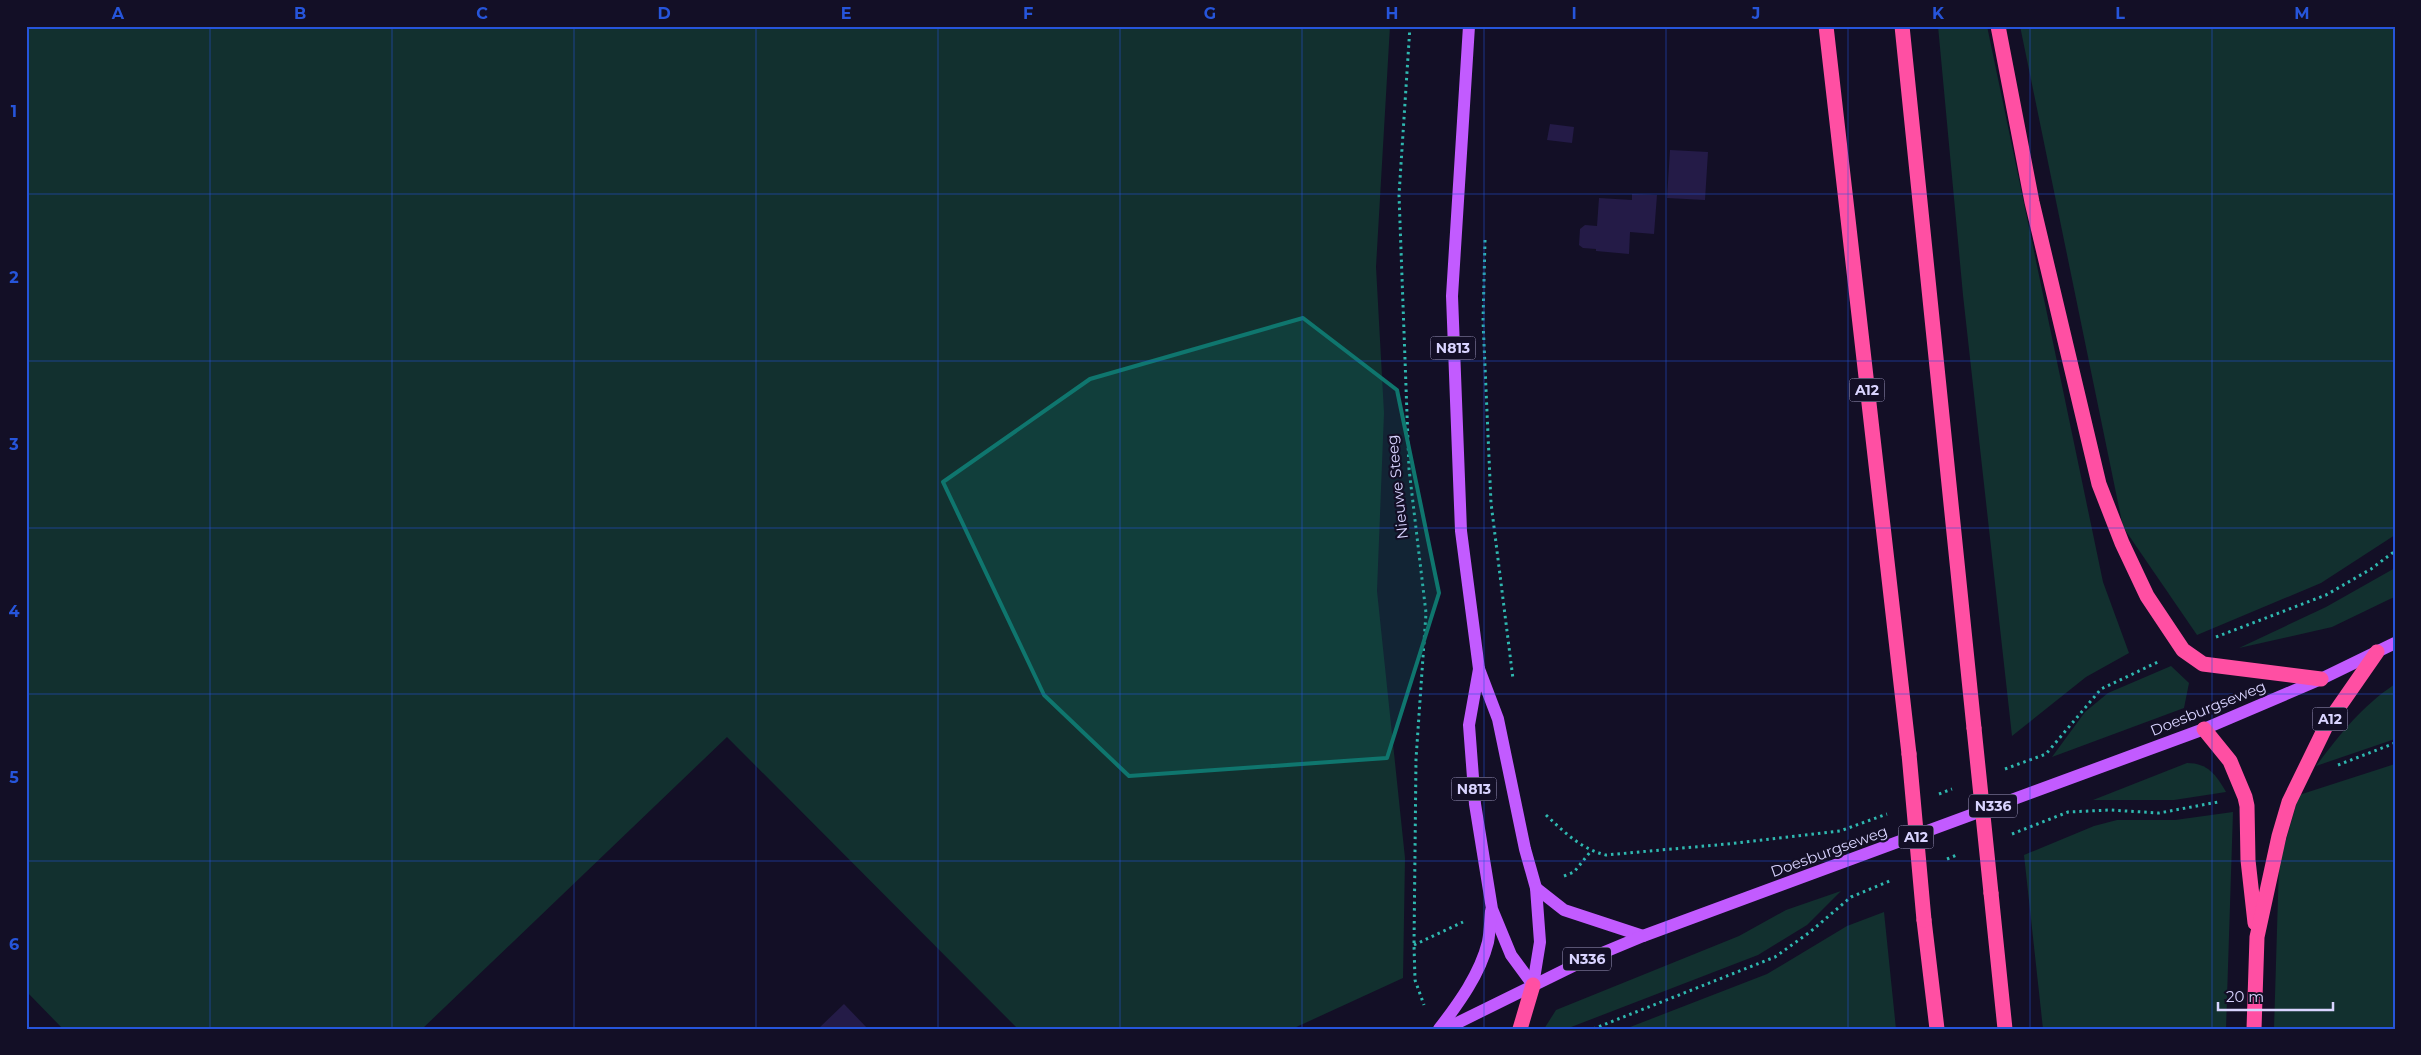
<svg xmlns="http://www.w3.org/2000/svg" width="2421" height="1055" font-family="Montserrat,sans-serif">
<style>
.green{fill:#12302f}
.building{fill:#241b47}
.lines{fill:none;stroke-linecap:round;stroke-linejoin:round}
.path{stroke:#2fb8b0;stroke-width:3;stroke-dasharray:2.5 4;stroke-linecap:butt}
.major{stroke:#c25bff;stroke-width:12}
.highway{stroke:#ff4fa3;stroke-width:15}
.highway-bridge{stroke:#ff4fa3;stroke-width:15}
.marked{fill:#0f766e;fill-opacity:0.2;stroke:#0f766e;stroke-width:4;stroke-linejoin:round}
.grid{fill:none;stroke:#2655da;stroke-width:1;stroke-opacity:0.55}
.labels{text-anchor:middle;dominant-baseline:central;stroke-width:4.5;stroke-linejoin:round;paint-order:stroke}
.shield{fill:#130f26;stroke:#9e99be;stroke-width:1}
.shield-label{font-size:14px;font-weight:bold;fill:#d9d4ff}
.street-label{font-size:15px;fill:#d9d4ff;stroke:#130f26}
.neatline{fill:none;stroke:#2655da;stroke-width:2}
.grid-label{font-size:16px;text-anchor:middle;font-weight:bold;fill:#2655da}
</style>
<rect width="100%" height="100%" fill="#130f26"/>
<g class="green">
<path d="M26 26H1390L1376 267 1384 413 1377 591 1405 858 1403 978 1292 1029H1018L727 737 422 1029H63L26 991Z"/>
<path d="M1938 26H1987L2103 582 2129 653 2086 677 2012 736 1963 295Z"/>
<path d="M2020 26H2395V535L2321 583 2197 635 2123 527Z"/>
<path d="M2395 568V597L2390 599 2332 627 2239 648 2326 607Z"/>
<path d="M2171 666 2189 683 2184 708 2052 757 2085 712 2108 693Z"/>
<path d="M2395 684V739L2316 766C2341 733 2360 708 2395 684Z"/>
<path d="M2187 763C2208 763 2216 775 2226 792L2174 800H2093Z"/>
<path d="M2395 764V1029H2274L2279 864 2299 795Z"/>
<path d="M2233 812 2226 1029H2043L2024 855 2094 826 2117 820H2175Z"/>
<path d="M1841 891 1807 925 1758 955 1566 1029H1544L1556 1010 1739 936 1786 910Z"/>
<path d="M1884 912 1896 1029H1625L1767 974 1847 926Z"/>
</g>
<g class="building">
<path d="M1550 124 1574 127 1572 143 1547 140Z"/>
<path d="M1670 150 1708 152 1705 200 1667 198Z"/>
<path d="M1632 194 1657 195 1654 234 1630 232 1629 254 1596 251V249L1583 248 1579 245 1580 229 1585 225 1597 226 1599 198 1632 200Z"/>
<path d="M844 1004 868 1029H818Z"/>
</g>
<g class="lines">
<g class="path">
<path d="M1410 26 1399 195 1409 469 1426 613 1416 759 1414 945 1415 980 1424 1005"/>
<path d="M1485 240 1483 321 1491 503 1513 679"/>
<path d="M2216 637 2326 595 2371 569 2395 551"/>
<path d="M2338 765 2395 743"/>
<path d="M2005 769 2046 754 2101 689 2158 662"/>
<path d="M1939 794 1952 789"/>
<path d="M1546 815C1564 832 1581 849 1606 855L1727 844 1840 831 1887 814"/>
<path d="M2012 834 2068 812 2110 810 2159 813 2218 802"/>
<path d="M1947 859 1959 854"/>
<path d="M1564 876 1574 872 1591 851"/>
<path d="M1414 945 1463 922"/>
<path d="M1593 1029 1775 957 1810 932 1851 897 1892 880"/>
</g>
<g class="major">
<path d="M1469 26 1452 296 1461 531 1479 669 1498 719 1525 849 1536 888 1540 942 1533 985"/>
<path d="M1479 669 1469 725 1475 804 1492 909 1511 955 1533 985"/>
<path d="M1536 888 1564 910 1643 936"/>
<path d="M1439 1029C1459 1003 1480 974 1488 942 1490 932 1490 921 1491 911"/>
<path d="M1445 1029 1583 961 1643 936 2204 729 2321 679 2395 643"/>
</g>
<g class="highway">
<path d="M1826 26 1909 754"/>
<path d="M1902 26 1974 728"/>
<path d="M1998 26 2032 202 2099 484 2122 543 2147 596 2183 650 2203 664 2321 679"/>
<path d="M2204 729 2230 761 2245 797 2247 806 2248 860 2255 923"/>
<path d="M1991 893 2005 1029"/>
<path d="M1924 920 1937 1029"/>
<path d="M1520 1029 1533 985"/>
<path d="M2254 1029 2257 937 2279 836 2289 802 2327 724 2377 652"/>
</g>
<g class="highway-bridge">
<path d="M1974 728 1991 893"/>
<path d="M1909 754 1924 920"/>
</g>
</g>
<path class="marked" d="M1303 318 1397 390 1439 593 1387 758 1129 776 1044 695 943 482 1090 379Z"/>
<path class="grid" d="M210 26V1029M392 26V1029M574 26V1029M756 26V1029M938 26V1029M1120 26V1029M1302 26V1029M1484 26V1029M1666 26V1029M1848 26V1029M2030 26V1029M2212 26V1029M26 194H2395M26 361H2395M26 528H2395M26 694H2395M26 861H2395"/>
<g class="labels">
<g class="shield">
<rect x="1430.5" y="336.5" width="45" height="23" rx="4"/>
<rect x="1849.5" y="378.5" width="35" height="23" rx="4"/>
<rect x="2312.5" y="707.5" width="35" height="23" rx="4"/>
<rect x="1451.5" y="777.5" width="45" height="23" rx="4"/>
<rect x="1969" y="794.5" width="48" height="23" rx="4"/>
<rect x="1898.5" y="825.5" width="35" height="23" rx="4"/>
<rect x="1563" y="947.5" width="48" height="23" rx="4"/>
</g>
<g class="shield-label">
<text x="1453" y="348">N813</text>
<text x="1867" y="390">A12</text>
<text x="2330" y="719">A12</text>
<text x="1474" y="789">N813</text>
<text x="1993" y="806">N336</text>
<text x="1916" y="837">A12</text>
<text x="1587" y="959">N336</text>
</g>
<g class="street-label">
<text transform="translate(1397 487) rotate(-96)">Nieuwe Steeg</text>
<text transform="translate(2208 708) rotate(-22)">Doesburgseweg</text>
<text transform="translate(1829 851) rotate(-20)">Doesburgseweg</text>
</g>
</g>
<rect width="2421" height="1055" fill="none" stroke="#130f26" stroke-width="55"/>
<path d="M2218 1002v8h115v-8" fill="none" stroke="#d9d4ff" stroke-width="2.5"/>
<text x="2226" y="1002" font-size="15" fill="#d9d4ff" stroke="#130f26" stroke-width="4" paint-order="stroke">20 m</text>
<rect x="28" y="28" width="2366" height="1000" class="neatline"/>
<g class="grid-label">
<text x="118" y="19">A</text>
<text x="300" y="19">B</text>
<text x="482" y="19">C</text>
<text x="664" y="19">D</text>
<text x="846" y="19">E</text>
<text x="1028" y="19">F</text>
<text x="1210" y="19">G</text>
<text x="1392" y="19">H</text>
<text x="1574" y="19">I</text>
<text x="1756" y="19">J</text>
<text x="1938" y="19">K</text>
<text x="2120" y="19">L</text>
<text x="2302" y="19">M</text>
<text x="14" y="117">1</text>
<text x="14" y="283">2</text>
<text x="14" y="450">3</text>
<text x="14" y="617">4</text>
<text x="14" y="783">5</text>
<text x="14" y="950">6</text>
</g>
</svg>
